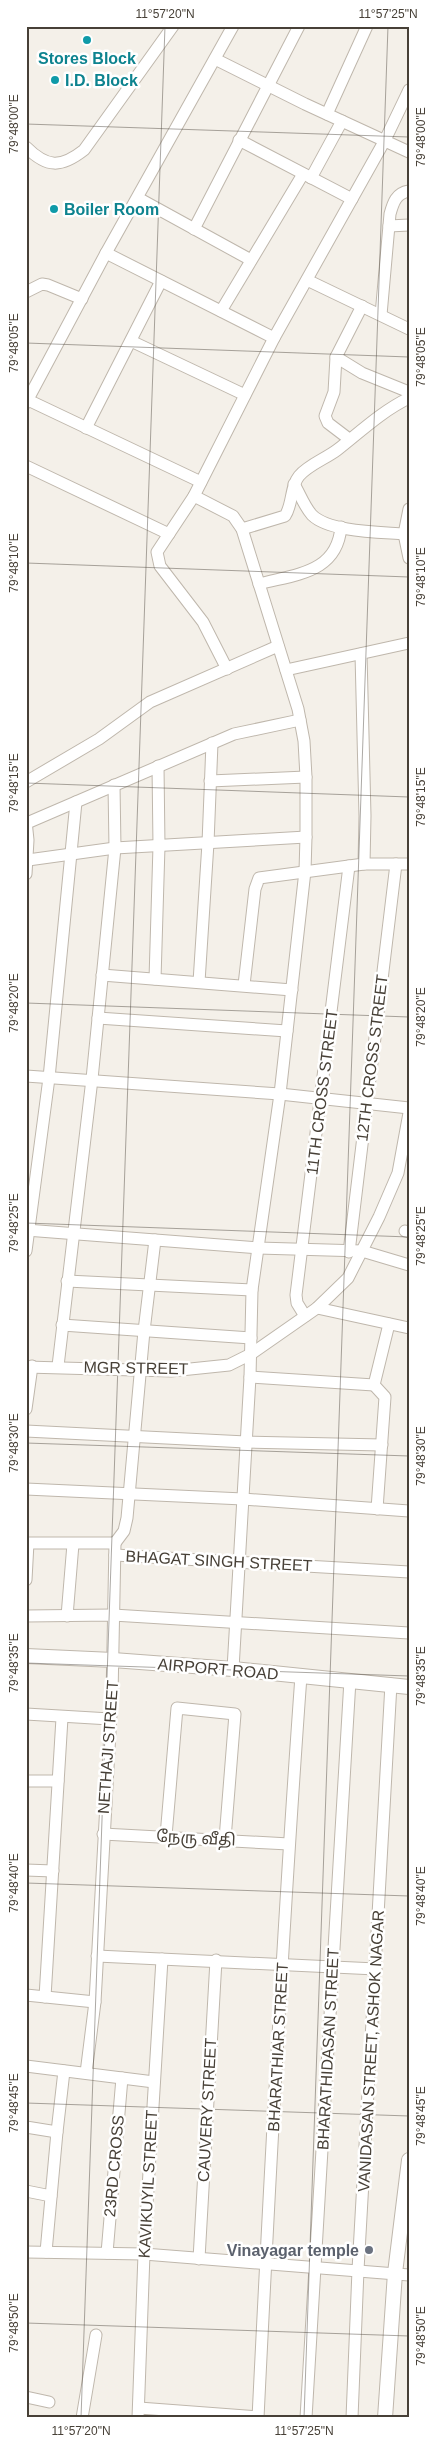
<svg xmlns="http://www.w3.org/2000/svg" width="435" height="2444" font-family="Arial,'Noto Sans Tamil',sans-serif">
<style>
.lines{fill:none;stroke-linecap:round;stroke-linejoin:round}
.minor-casing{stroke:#bfb7ac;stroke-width:13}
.tertiary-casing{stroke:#bfb7ac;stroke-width:16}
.minor{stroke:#fff;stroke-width:11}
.tertiary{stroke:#fff;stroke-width:14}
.ticks{fill:none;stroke:#474037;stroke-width:1;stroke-opacity:0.45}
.culture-dot{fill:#0f9aa8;stroke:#fff;stroke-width:2}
.worship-dot{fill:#6b7280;stroke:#fff;stroke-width:2}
.labels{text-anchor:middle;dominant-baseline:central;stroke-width:5;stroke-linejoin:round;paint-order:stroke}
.culture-label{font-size:16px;font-weight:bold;fill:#0d838f;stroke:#fff;text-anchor:start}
.street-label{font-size:16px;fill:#474037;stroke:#fff}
.worship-label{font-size:16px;font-weight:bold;fill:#5b616d;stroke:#fff;text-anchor:end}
.neatline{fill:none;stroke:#474037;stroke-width:2}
.ticks-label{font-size:12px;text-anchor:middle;fill:#474037}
</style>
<rect width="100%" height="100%" fill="#f4f0e9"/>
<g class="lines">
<g class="minor-casing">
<g id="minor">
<path d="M215 59 305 104 409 152"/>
<path d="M327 114 367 26"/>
<path d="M239 140 352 199"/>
<path d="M26 147C47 168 61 168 84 150L173 26"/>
<path d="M311 178 342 121"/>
<path d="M138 198 251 260"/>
<path d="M389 226 409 225"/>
<path d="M194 229 299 26"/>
<path d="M106 253 274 338"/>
<path d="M307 280 409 329"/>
<path d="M26 292 42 284 48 285 82 299"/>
<path d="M221 311 303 174"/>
<path d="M381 315 390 214C393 203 396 193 409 191"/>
<path d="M131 341 245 395"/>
<path d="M336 357 362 373 409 392"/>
<path d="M28 400 201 482"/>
<path d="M26 403 106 253 233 26"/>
<path d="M86 428 161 281"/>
<path d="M349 439 328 423 325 416 334 392 336 357 362 306"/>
<path d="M26 466 169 534"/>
<path d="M294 484C300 494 304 506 312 515 329 532 380 532 404 534"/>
<path d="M194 496 233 516 242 529 298 709 304 741 306 777V837L305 871 280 1094 252 1290 250 1377 233 1669"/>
<path d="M409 509 404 534 409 558"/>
<path d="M242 529 285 516C293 504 290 487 299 476 308 465 325 459 337 450 360 432 382 411 409 398"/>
<path d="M259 584C296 574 337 573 341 527"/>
<path d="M361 654 365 816 364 864"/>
<path d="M227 669 203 622 160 566 157 552 194 496 274 338 385 140 409 90"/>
<path d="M286 670 409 643"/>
<path d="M210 781 306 777"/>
<path d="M26 782 99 739 150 702 278 646"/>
<path d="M26 821 28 840 26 874"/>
<path d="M27 823 234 734 300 720"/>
<path d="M28 860 115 848 306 837"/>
<path d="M102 975 292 990"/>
<path d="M155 979 159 846 158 766"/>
<path d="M199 982 208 843 212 743"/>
<path d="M244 985 255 889 259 878 364 864H409"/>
<path d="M98 1018 287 1031"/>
<path d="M26 1076 280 1094 409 1108"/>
<path d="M26 1230 258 1248 362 1251 409 1265"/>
<path d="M405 1231 409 1232"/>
<path d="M26 1251 49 1078 76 802"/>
<path d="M349 1252 396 864"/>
<path d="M67 1281 252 1290"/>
<path d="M317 1308 409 1328"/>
<path d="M305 1316 297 1303 296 1295 349 866"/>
<path d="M62 1325 251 1338"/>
<path d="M58 1366 92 1079 115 848 114 785"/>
<path d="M26 1367 171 1371 229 1365 251 1354 317 1308 348 1278 379 1217 398 1173 409 1113"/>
<path d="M250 1377 374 1385 389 1324"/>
<path d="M374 1385 385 1397 377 1509"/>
<path d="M26 1409 32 1366"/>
<path d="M26 1431 246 1442 382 1445"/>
<path d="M26 1489 243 1499 409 1511"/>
<path d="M115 1543 124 1531 127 1518 144 1331 155 1240"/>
<path d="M115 1555 409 1572"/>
<path d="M26 1580 28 1543H115L112 1696 95 2002 86 2073"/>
<path d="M26 1616 113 1615 409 1633"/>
<path d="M67 1616 73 1544"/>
<path d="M26 1714 110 1719"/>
<path d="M26 1781H58"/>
<path d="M103 1834 289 1844"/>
<path d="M166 1836 177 1708 235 1714 225 1839"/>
<path d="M26 1870 53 1871"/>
<path d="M97 1956 376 1969"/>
<path d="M26 1995 95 2002"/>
<path d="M45 1997 62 1718"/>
<path d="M26 2066 154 2082"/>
<path d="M26 2127 57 2132 46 2252"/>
<path d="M57 2132 64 2071"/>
<path d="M26 2191 51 2196"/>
<path d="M26 2252 144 2254 409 2275"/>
<path d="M107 2253 122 2078"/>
<path d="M199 2259 216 1960"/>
<path d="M26 2397 49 2402"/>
<path d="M139 2408 258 2417"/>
<path d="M82 2418 96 2335"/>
<path d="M138 2418 144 2254 162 1959"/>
<path d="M258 2418C270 2171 283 1923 301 1676"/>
<path d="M306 2418 350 1680"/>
<path d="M352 2418 358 2270 391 1684"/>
</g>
</g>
<g class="tertiary-casing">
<g id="tertiary">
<path d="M26 1656 113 1660 233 1669 409 1687"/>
<path d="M385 2418 395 2273 409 2160"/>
</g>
</g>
<use href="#minor" class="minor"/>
<use href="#tertiary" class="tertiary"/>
</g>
<path class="ticks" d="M26 124 409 137M26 343 409 357M26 563 409 577M26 783 409 797M26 1003 409 1017M26 1223 409 1237M26 1443 409 1456M26 1663 409 1676M26 1883 409 1896M26 2103 409 2116M26 2323 409 2336M81 2418 165 26M304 2418 388 26"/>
<g class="culture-dot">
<circle cx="87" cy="40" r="5"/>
<circle cx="55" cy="80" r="5"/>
<circle cx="54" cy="209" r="5"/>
</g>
<circle class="worship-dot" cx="369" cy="2250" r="5"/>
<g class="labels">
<g class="culture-label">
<text x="87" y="58" text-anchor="middle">Stores Block</text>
<text x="65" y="80">I.D. Block</text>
<text x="64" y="209">Boiler Room</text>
</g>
<g class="street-label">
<text transform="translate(372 1058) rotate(-83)">12TH CROSS STREET</text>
<text transform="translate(322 1092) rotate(-83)">11TH CROSS STREET</text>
<text transform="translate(136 1368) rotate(1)">MGR STREET</text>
<text transform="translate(219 1561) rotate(3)">BHAGAT SINGH STREET</text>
<text transform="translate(218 1669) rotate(5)">AIRPORT ROAD</text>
<text transform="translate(108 1747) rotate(-86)">NETHAJI STREET</text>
<text transform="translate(196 1838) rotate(3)">நேரு வீதி</text>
<text transform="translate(278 2047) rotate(-87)">BHARATHIAR STREET</text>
<text transform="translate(328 2049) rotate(-87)">BHARATHIDASAN STREET</text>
<text transform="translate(371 2051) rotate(-87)">VANIDASAN STREET, ASHOK NAGAR</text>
<text transform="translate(207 2110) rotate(-87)">CAUVERY STREET</text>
<text transform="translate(114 2166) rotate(-85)">23RD CROSS</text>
<text transform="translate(148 2184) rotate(-87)">KAVIKUYIL STREET</text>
</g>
<g class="worship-label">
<text x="359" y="2250">Vinayagar temple</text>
</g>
</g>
<rect width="435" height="2444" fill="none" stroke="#ffffff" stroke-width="55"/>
<rect x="28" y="28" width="380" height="2388" class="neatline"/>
<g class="ticks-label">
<text x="165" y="18">11°57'20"N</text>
<text x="388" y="18">11°57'25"N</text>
<text transform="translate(14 124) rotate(-90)" y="4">79°48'00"E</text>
<text transform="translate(421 137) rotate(-90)" y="4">79°48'00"E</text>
<text transform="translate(14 343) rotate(-90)" y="4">79°48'05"E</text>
<text transform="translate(421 357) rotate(-90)" y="4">79°48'05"E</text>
<text transform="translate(14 563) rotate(-90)" y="4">79°48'10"E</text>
<text transform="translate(421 577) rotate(-90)" y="4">79°48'10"E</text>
<text transform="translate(14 783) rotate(-90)" y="4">79°48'15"E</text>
<text transform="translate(421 797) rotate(-90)" y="4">79°48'15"E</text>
<text transform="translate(14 1003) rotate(-90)" y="4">79°48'20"E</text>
<text transform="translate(421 1017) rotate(-90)" y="4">79°48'20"E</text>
<text transform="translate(14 1223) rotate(-90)" y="4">79°48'25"E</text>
<text transform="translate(421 1236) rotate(-90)" y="4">79°48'25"E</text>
<text transform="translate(14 1443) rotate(-90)" y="4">79°48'30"E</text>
<text transform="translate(421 1456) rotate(-90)" y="4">79°48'30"E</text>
<text transform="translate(14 1663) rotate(-90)" y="4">79°48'35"E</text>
<text transform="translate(421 1676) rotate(-90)" y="4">79°48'35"E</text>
<text transform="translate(14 1883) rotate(-90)" y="4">79°48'40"E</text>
<text transform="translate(421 1896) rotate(-90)" y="4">79°48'40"E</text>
<text transform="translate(14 2103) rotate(-90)" y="4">79°48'45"E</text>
<text transform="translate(421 2116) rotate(-90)" y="4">79°48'45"E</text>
<text transform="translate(14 2323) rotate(-90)" y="4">79°48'50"E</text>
<text transform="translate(421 2336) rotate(-90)" y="4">79°48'50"E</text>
<text x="81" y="2435">11°57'20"N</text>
<text x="304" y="2435">11°57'25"N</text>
</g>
</svg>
